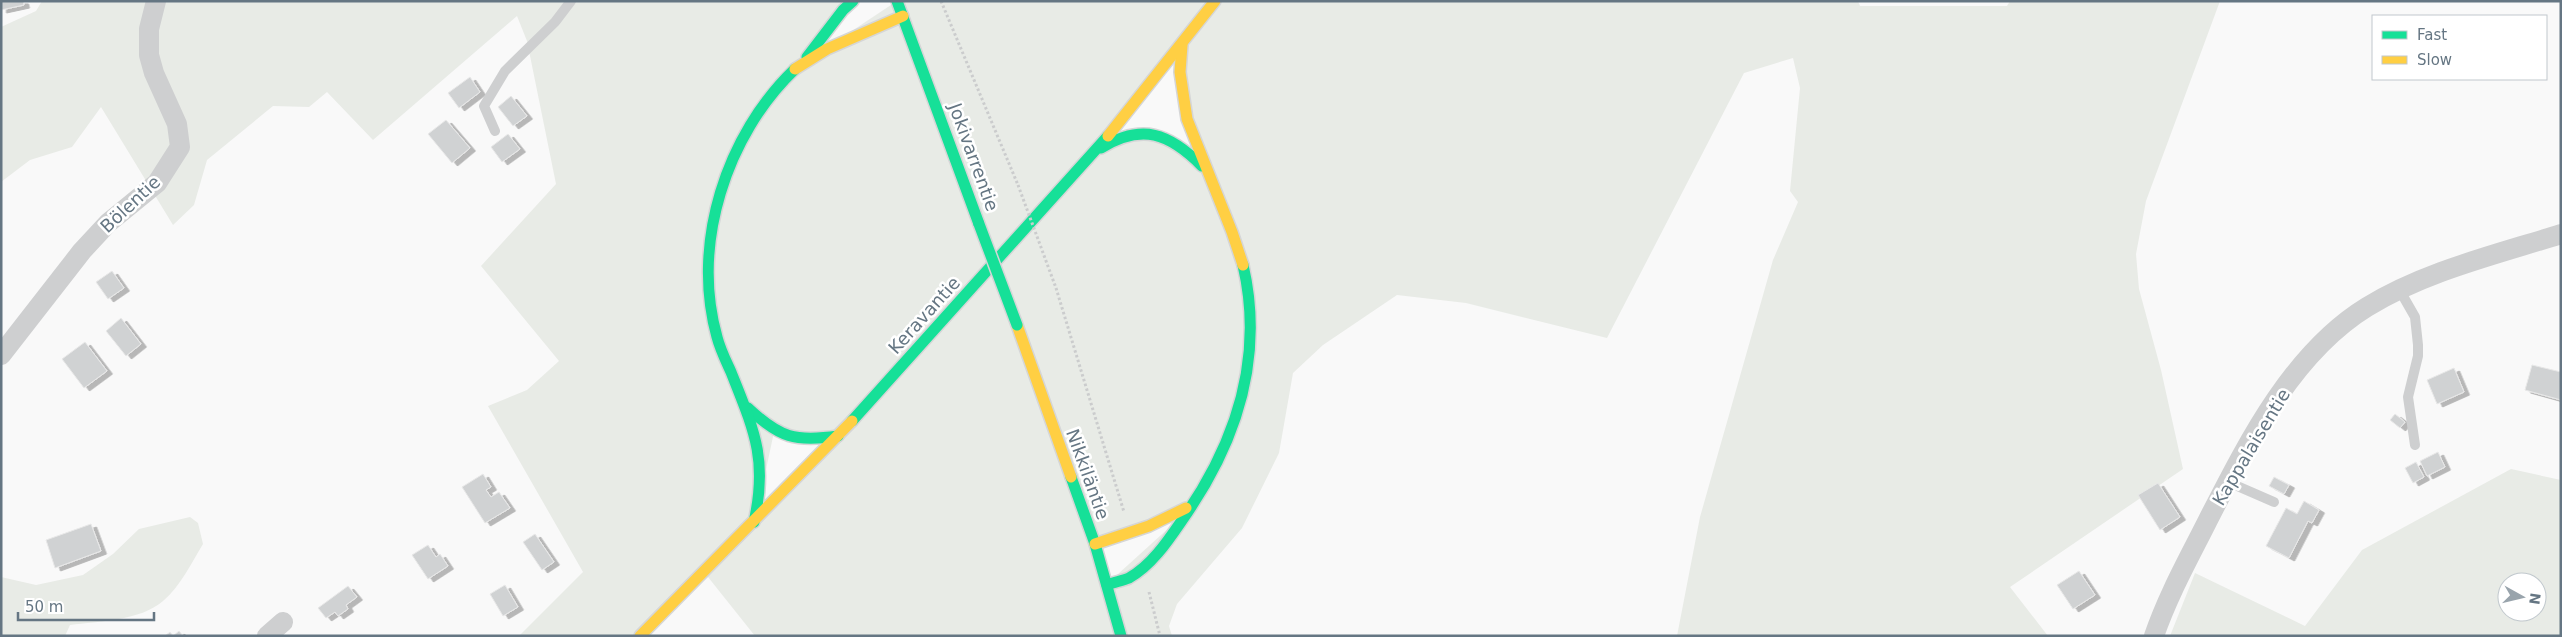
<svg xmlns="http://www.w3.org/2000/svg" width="2562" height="637" font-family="'DejaVu Sans',sans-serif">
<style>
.green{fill:#e8ebe6;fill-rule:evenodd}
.building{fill:#d0d2d3;stroke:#e8e8e8;filter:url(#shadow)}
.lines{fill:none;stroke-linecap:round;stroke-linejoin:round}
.fast-casing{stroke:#d5d6d7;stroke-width:14}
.slow-casing{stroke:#d5d6d7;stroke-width:14}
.path{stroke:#cbcccd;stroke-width:3;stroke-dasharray:2.5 2.5;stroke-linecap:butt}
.lane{stroke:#cecfd0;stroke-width:10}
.street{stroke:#cecfd0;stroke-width:20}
.fast{stroke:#16e098;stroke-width:11}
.slow{stroke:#ffcf43;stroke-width:11}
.fast-bridge-casing{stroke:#d5d6d7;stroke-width:14;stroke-linecap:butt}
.path-bridge{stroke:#cbcccd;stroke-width:3;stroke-dasharray:2.5 2.5;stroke-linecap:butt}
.fast-bridge{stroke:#16e098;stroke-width:11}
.labels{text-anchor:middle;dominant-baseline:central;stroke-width:5;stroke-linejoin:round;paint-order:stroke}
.street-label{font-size:18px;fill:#657683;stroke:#fff}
</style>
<defs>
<filter id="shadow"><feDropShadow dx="5.5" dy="3" stdDeviation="0" flood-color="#0004"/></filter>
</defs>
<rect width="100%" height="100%" fill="#f9f9f9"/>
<g class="green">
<path d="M42 1H857L793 70 897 1H1858L1860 6H2007L2010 1H2220L2146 201 2136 254 2139 289 2161 370 2183 469 2010 587 2048 636H1677L1700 517 1773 260 1798 202 1790 191 1800 88 1793 58 1744 73 1607 338 1466 303 1397 295 1323 345 1293 373 1279 453 1242 528 1177 604 1169 626 1172 636H755L704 572 640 636H519L583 572 488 406 527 390 559 361 481 266 556 184 527 41 517 16 373 140 327 92 309 107 273 106 207 160 194 205 173 225 101 107 72 147 30 160 1 182V27L36 11ZM1182 46 1191 153 1152 135 1097 153ZM774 432 837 437 755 521ZM1193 506 1107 584 1095 544Z"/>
<path d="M2511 469 2561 480V636H2170L2195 573 2305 626 2362 550ZM2507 582H2537V612H2507Z"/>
<path d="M190 517 198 523 203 544C192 562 180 587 163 601 140 621 99 621 70 625L65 636H1V577L36 585 83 575 113 554 139 529Z"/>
</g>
<g class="building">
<path d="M1 1H23L24 5 1 10Z"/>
<path d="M470 77 480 92 459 108 448 93Z"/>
<path d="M511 96 527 116 513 126 498 107Z"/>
<path d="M446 120 470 148 452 163 428 134Z"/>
<path d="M508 134 520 149 502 162 491 147Z"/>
<path d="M112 271 124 288 108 299 96 282Z"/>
<path d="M121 318 141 344 126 356 106 331Z"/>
<path d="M85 342 107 371 84 388 62 359Z"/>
<path d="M2532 365 2561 372V400L2525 390Z"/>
<path d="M2454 368 2464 392 2437 404 2427 380Z"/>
<path d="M2395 414 2405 422 2400 428 2390 420Z"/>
<path d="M2438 452 2445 467 2427 476 2420 461Z"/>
<path d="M2416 462 2424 477 2413 483 2405 468Z"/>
<path d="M483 474 491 487 486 490 491 497 499 492 510 508 485 523 462 487Z"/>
<path d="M2274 477 2289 485 2284 494 2269 486Z"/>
<path d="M2158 483 2180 517 2160 530 2138 495Z"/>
<path d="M2304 501 2319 510 2312 523 2308 521 2289 558 2266 546 2286 508 2297 514Z"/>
<path d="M91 524 101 551 55 568 46 540Z"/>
<path d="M535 534 554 562 542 570 523 542Z"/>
<path d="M428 545 436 557 440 554 448 566 428 579 412 555Z"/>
<path d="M2079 571 2095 595 2073 609 2057 585Z"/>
<path d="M505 585 518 607 503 616 490 594Z"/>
<path d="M348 586 357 597 346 605 348 609 338 616 335 612 326 618 318 608Z"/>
<path d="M179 631 183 636H165L170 632 173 636Z"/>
</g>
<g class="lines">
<g class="fast-casing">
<g id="fast">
<path d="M897 1 979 224"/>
<path d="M807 57 843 10 853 1"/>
<path d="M1101 148C1142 123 1169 133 1202 166"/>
<path d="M748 408C780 438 795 442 838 436"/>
<path d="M852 421 1108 136"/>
<path d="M1071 477 1095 544 1121 636"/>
<path d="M754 522C768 459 754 430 731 372 726 361 720 349 717 337 691 244 726 135 795 69"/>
<path d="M1107 585C1114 582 1122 581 1129 578 1154 564 1171 536 1187 513 1238 438 1264 355 1243 265"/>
</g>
</g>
<g class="slow-casing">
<g id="slow">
<path d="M1182 45 1180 72 1187 119 1232 232 1243 265"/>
<path d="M795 69 827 49 903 16"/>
<path d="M1108 136 1215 1"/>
<path d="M1017 325 1071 477"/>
<path d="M1095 544 1149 526 1186 508"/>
<path d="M640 636 852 421"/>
</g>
</g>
<g class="path">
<path d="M941 1 1018 185"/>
<path d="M1056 288 1124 512"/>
<path d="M1149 592 1160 636"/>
</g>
<g class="lane">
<path d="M495 131 484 106 505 71 555 22 571 1"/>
<path d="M2399 289 2415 317 2418 345V356L2408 397 2415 445"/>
<path d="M2228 482 2274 502"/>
</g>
<g class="street">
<path d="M1 355 82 251 108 223 157 183 180 147 177 124 154 73 149 55V29L156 1"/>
<path d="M267 636 283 622"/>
<path d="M2154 636C2168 595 2189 558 2208 520 2247 444 2292 353 2367 307 2426 271 2495 255 2561 234"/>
</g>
<use href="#fast" class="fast"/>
<use href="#slow" class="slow"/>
<g class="fast-bridge-casing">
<path id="fast-bridge" d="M979 224 1017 325"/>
</g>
<path class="path-bridge" d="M1018 185 1056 288"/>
<use href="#fast-bridge" class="fast-bridge"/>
</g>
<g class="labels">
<g class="street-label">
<text transform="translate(974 157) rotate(70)">Jokivarrentie</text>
<text transform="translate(130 204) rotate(-43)">Bölentie</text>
<text transform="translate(924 315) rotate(-48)">Keravantie</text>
<text transform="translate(2251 447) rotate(-59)">Kappalaisentie</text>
<text transform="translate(1088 474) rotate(70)">Nikkiläntie</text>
</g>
</g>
<rect width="2562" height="637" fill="none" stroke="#657683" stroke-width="5"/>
<rect x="2372" y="15" width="175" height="65" fill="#ffffff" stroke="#c1c8cd"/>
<rect x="2382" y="31" width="25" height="8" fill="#16e098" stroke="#c1c8cd"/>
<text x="2417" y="40" font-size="15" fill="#657683">Fast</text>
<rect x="2382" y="56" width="25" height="8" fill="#ffcf43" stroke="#c1c8cd"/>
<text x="2417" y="65" font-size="15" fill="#657683">Slow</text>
<g transform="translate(2522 597) rotate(98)"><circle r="24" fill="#ffffff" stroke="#c1c8cd"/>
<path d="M0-4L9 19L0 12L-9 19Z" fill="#99a4ac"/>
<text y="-8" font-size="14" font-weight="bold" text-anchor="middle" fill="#657683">N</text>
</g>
<path d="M18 612v8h136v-8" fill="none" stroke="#657683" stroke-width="2.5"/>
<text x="25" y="612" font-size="15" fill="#657683" stroke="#ffffff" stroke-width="4" paint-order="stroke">50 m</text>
</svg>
